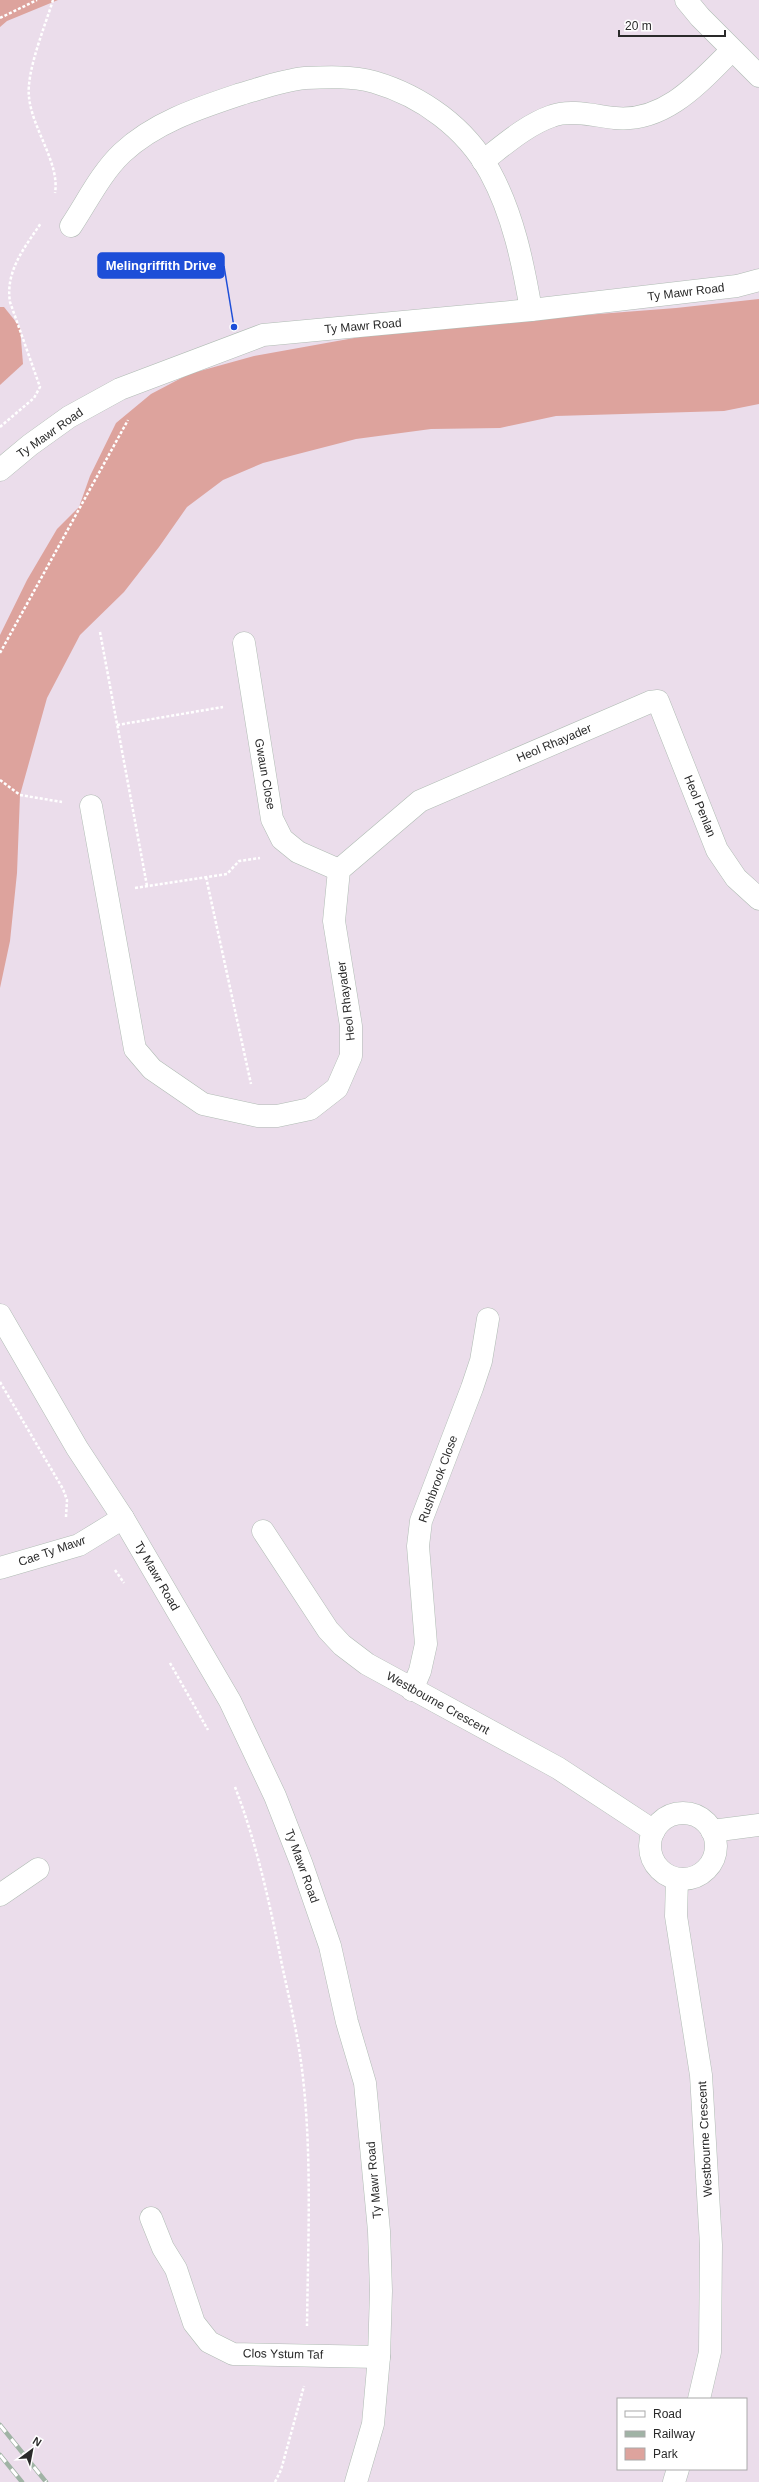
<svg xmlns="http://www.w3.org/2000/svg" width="759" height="2482" font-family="Arial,sans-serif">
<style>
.green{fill:#dda39d}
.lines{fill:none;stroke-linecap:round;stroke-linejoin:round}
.minor-casing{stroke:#b0bcb4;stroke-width:23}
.path{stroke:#fff;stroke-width:2.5;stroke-dasharray:3 2;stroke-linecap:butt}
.minor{stroke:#fff;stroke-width:22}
.rail-casing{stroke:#a0b3a5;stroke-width:4.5}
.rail{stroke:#fff;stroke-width:3;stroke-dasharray:9;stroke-linecap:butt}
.labels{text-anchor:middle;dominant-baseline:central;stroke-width:3;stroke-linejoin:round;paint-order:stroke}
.street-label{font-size:12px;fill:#2a2a2a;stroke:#fff}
.leader{fill:none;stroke:#1d4ed8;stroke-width:1.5}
.callout-dot{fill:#1d4ed8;stroke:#fff;stroke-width:1.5}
.callout{fill:#1d4ed8;stroke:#1d4ed8;stroke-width:1.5}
.callout-label{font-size:13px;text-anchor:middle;font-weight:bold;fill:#fff}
</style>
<rect width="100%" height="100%" fill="#ebddeb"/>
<g class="green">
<path d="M0 0H58L7 21 0 27Z"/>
<path d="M759 299V404L724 411 556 416 500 428 431 429 356 439 263 463 223 480 187 507 159 547 124 592 80 635 47 698 20 795 17 873 10 941 0 988V635L27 580 57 529 79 507 90 476 116 423 151 394 189 374 254 356 404 329 676 308Z"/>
<path d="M0 307H4L20 327 23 364 0 385Z"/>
</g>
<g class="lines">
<g class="minor-casing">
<g id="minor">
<path d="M686 0 700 17 759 76"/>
<path d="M483 161C504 145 526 125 552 116 570 109 596 116 615 118 665 123 700 82 732 50"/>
<path d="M71 226C87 202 101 173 122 153 155 122 199 108 241 94 262 88 284 80 305 78 327 77 352 76 374 82 422 96 466 128 490 172 513 214 523 263 531 310"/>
<path d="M0 470 30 445 69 417 120 389 263 335 531 310 737 286 759 280"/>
<path d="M244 643 272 819 282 839 298 852 339 870"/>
<path d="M91 806 135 1049 152 1069 203 1104 258 1116H277L310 1109 337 1088 351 1056V1026L334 921 339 870 420 801 650 702 658 701 717 850 736 878 759 899"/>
<path d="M0 1315 77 1448 123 1518 230 1701 275 1796 302 1865 330 1946 347 2022 365 2083 379 2231 381 2291 379 2357 373 2424 356 2482"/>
<path d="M263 1531 328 1630 342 1645 367 1664 558 1768 654 1831"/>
<path d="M0 1568 79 1545 123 1518"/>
<path d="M412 1690 420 1671 426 1644 418 1546 421 1521 472 1388 481 1361 488 1319"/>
<circle cx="683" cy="1846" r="33"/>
<path d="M712 1831 759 1825"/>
<path d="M677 1879 676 1916 701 2075 711 2245 710 2352 699 2399"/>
<path d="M0 1895 38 1869"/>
<path d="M151 2218 163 2248 176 2269 194 2323 209 2342 233 2354 379 2357"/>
<path d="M674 2482 678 2469"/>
</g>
</g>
<g class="path">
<path d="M53 0C45 26 26 72 29 97 32 129 60 163 55 193"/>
<path d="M0 18 37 0"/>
<path d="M0 427 34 398 40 387 10 302C5 271 25 247 41 223"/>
<path d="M100 632 147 886"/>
<path d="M0 653 128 420"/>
<path d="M117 725 223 707"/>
<path d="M0 780 20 795 62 802"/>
<path d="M206 877 251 1084"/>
<path d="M135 888 227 874 239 861 260 858"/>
<path d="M0 1382 63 1489 67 1500 66 1517"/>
<path d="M115 1570 124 1583"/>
<path d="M170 1663 208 1730"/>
<path d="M235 1787C257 1844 270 1905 282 1965 290 2002 299 2040 303 2078 312 2159 308 2244 307 2326"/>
<path d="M275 2482 281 2470 304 2386"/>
</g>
<use href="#minor" class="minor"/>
<g class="rail-casing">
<g id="rail">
<path d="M0 2425 46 2482"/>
<path d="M0 2455 22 2482"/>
</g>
</g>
<use href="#rail" class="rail"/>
</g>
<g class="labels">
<g class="street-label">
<text transform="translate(686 292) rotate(-7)">Ty Mawr Road</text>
<text transform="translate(363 326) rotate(-5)">Ty Mawr Road</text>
<text transform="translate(50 433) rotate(-35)">Ty Mawr Road</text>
<text transform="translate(554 743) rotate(-23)">Heol Rhayader</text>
<text transform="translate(265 774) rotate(80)">Gwaun Close</text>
<text transform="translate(700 806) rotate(68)">Heol Penlan</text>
<text transform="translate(346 1001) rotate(-97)">Heol Rhayader</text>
<text transform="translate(438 1479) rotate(-70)">Rushbrook Close</text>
<text transform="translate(52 1551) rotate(-19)">Cae Ty Mawr</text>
<text transform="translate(157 1576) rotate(60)">Ty Mawr Road</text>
<text transform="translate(438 1703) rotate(29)">Westbourne Crescent</text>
<text transform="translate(302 1866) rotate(70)">Ty Mawr Road</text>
<text transform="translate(705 2139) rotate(-93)">Westbourne Crescent</text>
<text transform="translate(374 2180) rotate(-95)">Ty Mawr Road</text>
<text transform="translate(283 2354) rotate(1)">Clos Ystum Taf</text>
</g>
</g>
<path class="leader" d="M234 327L224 266"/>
<circle class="callout-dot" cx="234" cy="327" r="4"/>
<rect class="callout" x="98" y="253" width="126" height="25" rx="4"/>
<g class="callout-label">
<text x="161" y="270">Melingriffith Drive</text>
</g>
<rect x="617" y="2398" width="130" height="72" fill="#ffffff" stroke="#aaaaaa"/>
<rect x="625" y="2411" width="20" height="6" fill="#ffffff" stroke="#aaaaaa"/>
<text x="653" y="2418" font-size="12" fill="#2a2a2a">Road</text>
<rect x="625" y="2431" width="20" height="6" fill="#a0b3a5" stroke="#aaaaaa"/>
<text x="653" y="2438" font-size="12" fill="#2a2a2a">Railway</text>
<rect x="625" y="2448" width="20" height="12" fill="#dda39d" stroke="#aaaaaa"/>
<text x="653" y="2458" font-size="12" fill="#2a2a2a">Park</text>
<g transform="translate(32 2450) rotate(32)" stroke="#ffffff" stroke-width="3" paint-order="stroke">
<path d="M0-3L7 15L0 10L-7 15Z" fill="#2a2a2a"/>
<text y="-6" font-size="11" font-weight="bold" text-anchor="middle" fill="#2a2a2a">N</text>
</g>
<path d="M619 30v6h106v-6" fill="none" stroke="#2a2a2a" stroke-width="2"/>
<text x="625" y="30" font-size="12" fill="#2a2a2a" stroke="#ffffff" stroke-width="3" paint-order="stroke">20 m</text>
</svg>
